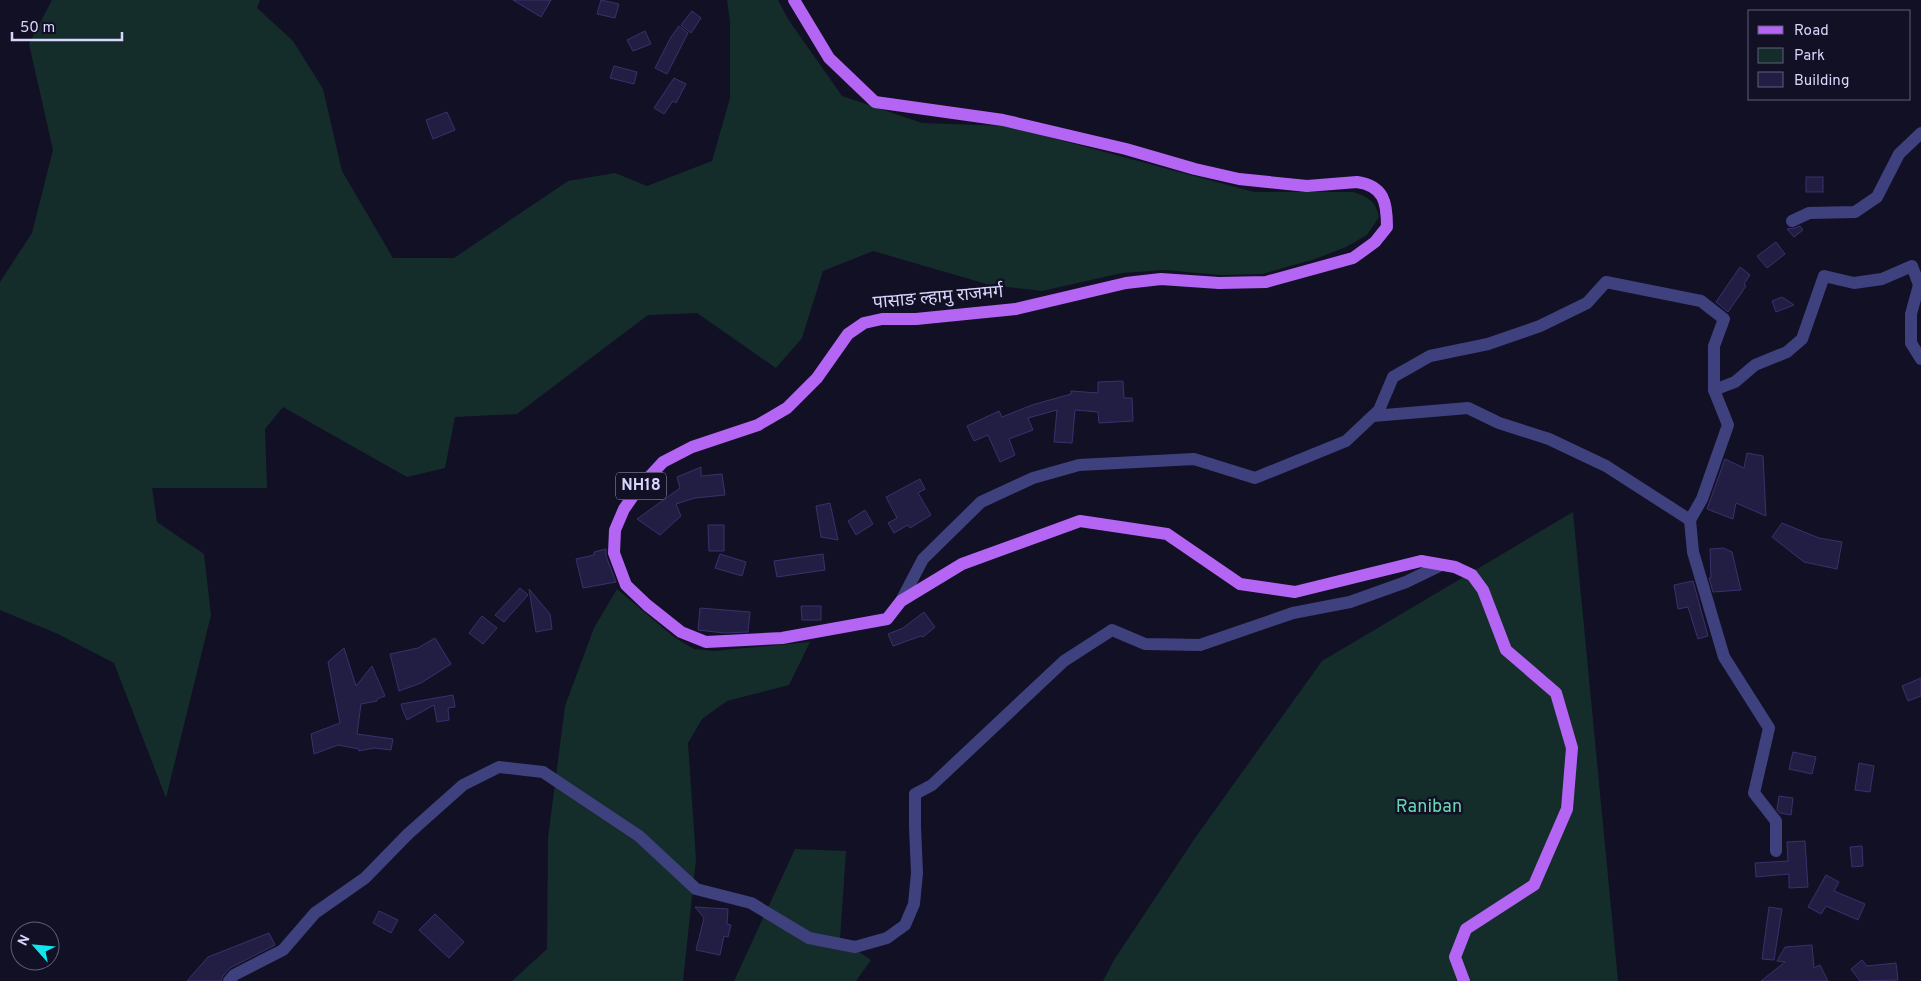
<svg xmlns="http://www.w3.org/2000/svg" width="1921" height="981" font-family="Overpass,'Noto Sans Devanagari',sans-serif">
<style>
.green{fill:#142d2a}
.building{fill:#221e43;stroke:#39316d}
.lines{fill:none;stroke-linecap:round;stroke-linejoin:round}
.minor{stroke:#3f417f;stroke-width:12}
.primary{stroke:#b465f4;stroke-width:12}
.labels{text-anchor:middle;dominant-baseline:central;stroke-width:5;stroke-linejoin:round;paint-order:stroke}
.shield{fill:#121024;stroke:#9c9bbb;stroke-width:1}
.shield-label{font-size:16px;font-weight:bold;fill:#d7d6fc}
.street-label{font-size:18px;fill:#d7d6fc;stroke:#121024}
.park-label{font-size:18px;fill:#67d7b3;stroke:#121024}
</style>
<rect width="100%" height="100%" fill="#121024"/>
<g class="green">
<path d="M52 0H260L257 8 293 41 323 89 342 171 393 258H454L568 181 615 173 647 186 712 161 730 98V21L727 0H778L788 19 842 96 922 123 1008 126 1254 192H1353C1368 197 1376 201 1379 217L1367 235 1346 247 1315 259 1262 274 1220 275 1165 270 1122 273 1042 291 990 285 873 251 823 271 802 338 776 368 697 313 648 315 517 414 455 417 445 468 407 477 283 407 265 429 267 488H152L157 522 204 554 211 615 166 798 114 663 58 634 0 610V282L32 233 53 150 29 44Z"/>
<path d="M1573 512 1618 981H1103L1114 960 1195 838 1322 661Z"/>
<path d="M617 589 674 637 694 649 714 651 810 642 789 685 727 701 702 719 688 743 696 859 683 981H512L547 949 548 838 565 706 594 628Z"/>
<path d="M795 849 846 851 840 939 871 960 856 981H734Z"/>
</g>
<g class="building">
<path d="M513 0H551L541 17Z"/>
<path d="M601 0 619 4 615 18 597 14Z"/>
<path d="M692 11 701 18 691 33 681 25Z"/>
<path d="M679 26 688 33 667 74 655 68 671 37Z"/>
<path d="M645 31 651 44 633 51 627 40Z"/>
<path d="M614 66 637 72 634 84 610 78Z"/>
<path d="M674 78 686 84 676 103 673 101 664 114 654 108Z"/>
<path d="M447 112 455 130 433 139 426 120Z"/>
<rect x="1806" y="177" width="17" height="15"/>
<path d="M1800 226 1803 230 1794 237 1787 229 1795 228Z"/>
<path d="M1776 242 1785 254 1767 268 1757 256Z"/>
<path d="M1740 267 1750 275 1744 284 1746 286 1728 312 1716 302Z"/>
<path d="M1782 297 1794 305 1776 312 1772 301Z"/>
<path d="M1123 381 1124 398H1132L1133 421 1099 423 1098 412 1075 410 1072 443 1054 442 1057 410 1028 418 1033 430 1009 439 1015 455 1000 462 988 435 974 441 967 426 999 411 1002 417 1032 405 1071 394V391L1098 393V382Z"/>
<path d="M1747 453 1763 456 1766 516 1736 503 1733 519 1707 509 1725 459 1744 468Z"/>
<path d="M701 467V476L722 474 725 495 695 498 676 504 681 516 660 535 637 519 680 488 677 477Z"/>
<path d="M920 479 925 489 918 493 931 515 910 528 908 525 894 533 888 523 897 518 886 497Z"/>
<path d="M830 503 838 540 821 537 816 506Z"/>
<path d="M865 510 873 524 856 535 848 521Z"/>
<path d="M1782 523 1819 538 1842 542 1837 569 1804 562 1772 537Z"/>
<path d="M708 525H724V551H709Z"/>
<path d="M1723 548 1732 552 1741 590 1713 592 1709 578H1711L1710 549Z"/>
<path d="M606 549V556L616 582 583 588 576 559 594 555V552Z"/>
<path d="M720 554 746 562 742 576 715 568Z"/>
<path d="M823 554 825 570 777 577 774 561Z"/>
<path d="M1693 581 1708 636 1698 639 1688 607 1678 609 1674 585Z"/>
<path d="M520 588 528 595 504 622 495 615Z"/>
<path d="M529 589 550 614 552 629 536 632Z"/>
<path d="M801 606H821V620H802Z"/>
<path d="M700 608 750 612 748 632 724 633 698 630Z"/>
<path d="M924 612 935 627 923 637 921 636 893 646 888 634 903 628Z"/>
<path d="M482 616 497 628 483 644 469 633Z"/>
<path d="M435 638 451 664 421 683 399 691 390 654 418 648Z"/>
<path d="M344 648 356 686 372 666 385 696 377 699V701L361 704 357 734 393 739 391 750 374 748 359 751V749L338 745 314 754 311 734 340 723 328 662Z"/>
<path d="M1921 678V696L1908 701 1902 686Z"/>
<path d="M453 695 455 707 448 708 449 720 437 722 434 705 407 720 403 711 401 704Z"/>
<path d="M1793 752 1816 757 1812 774 1789 769Z"/>
<path d="M1859 763 1874 766 1870 792 1855 790Z"/>
<path d="M1779 796 1793 798 1791 815 1780 813 1777 810Z"/>
<path d="M1805 841 1808 887 1789 888V874L1756 877 1755 863 1788 861 1787 842Z"/>
<path d="M1862 846 1863 866 1852 867 1850 847Z"/>
<path d="M1826 875 1839 882 1834 891 1865 904 1858 920 1826 906 1821 914 1808 907Z"/>
<path d="M695 907 728 909 727 924 731 925 728 937 724 936 720 955 696 950 704 918Z"/>
<path d="M1769 907 1782 909 1774 960 1762 959Z"/>
<path d="M379 911 398 920 391 933 373 923Z"/>
<path d="M435 914 464 942 449 958 419 930Z"/>
<path d="M269 933 275 945 230 968 223 976 221 981H187L208 957Z"/>
<path d="M1812 945 1814 968 1820 965 1828 981H1761L1785 962 1777 961 1785 947Z"/>
<path d="M1862 960 1867 966 1896 963 1898 980 1860 981 1851 969Z"/>
</g>
<g class="lines">
<g class="minor">
<path d="M1792 221 1809 213 1855 212 1877 197 1899 154 1921 133"/>
<path d="M1714 390 1735 382 1755 365 1787 352 1802 339 1824 276 1854 283 1882 279 1912 266 1919 285 1911 314V343L1921 359"/>
<path d="M1690 520 1693 552 1724 657 1769 728 1754 793 1776 821V851"/>
<path d="M901 601 923 559 981 502 1033 478 1079 465 1194 459 1255 478 1346 441 1379 410 1393 377 1430 356 1488 344 1540 326 1587 303 1606 282 1701 301 1724 319 1714 346V390L1728 425 1702 499 1690 520 1606 466 1549 439 1499 423 1468 408 1373 416"/>
<path d="M229 981 234 975 283 950 315 913 365 878 408 834 463 785 499 767 543 772 639 836 696 889 751 903 809 938 855 947 887 938 905 925 914 904 917 873 915 827V794L932 785 1064 661 1112 630 1145 644 1200 645 1293 613 1350 602 1406 582 1439 566"/>
</g>
<path class="primary" d="M794 0 829 58 875 102 1003 120 1126 149 1195 169 1239 179 1307 186 1357 182C1384 186 1387 202 1387 227L1375 242 1353 258 1266 282 1219 283 1161 279 1126 283 1016 309 916 319H882L864 323 848 334 817 378 787 408 758 425 692 447 663 462 638 489 624 509 615 530 614 553 626 585 647 605 681 632 706 642 782 638 887 619 901 601 962 564 1080 521 1167 534 1240 584 1295 592 1421 561 1455 567 1472 575 1483 590 1506 650 1556 693 1572 748 1567 809 1534 885 1466 929 1455 957 1464 981"/>
</g>
<g class="labels">
<rect class="shield" x="616" y="472.5" width="50" height="27" rx="4"/>
<g class="shield-label">
<text x="641" y="486">NH18</text>
</g>
<g class="street-label">
<text transform="translate(938 298) rotate(-5)">पासाङ ल्हामु राजमर्ग</text>
</g>
<g class="park-label">
<text x="1429" y="807">Raniban</text>
</g>
</g>
<rect x="1748" y="10" width="162" height="90" fill="#121024" stroke="#615f7a"/>
<rect x="1758" y="26" width="25" height="8" fill="#b465f4" stroke="#615f7a"/>
<text x="1794" y="35" font-size="15" fill="#d7d6fc">Road</text>
<rect x="1758" y="48" width="25" height="15" fill="#142d2a" stroke="#615f7a"/>
<text x="1794" y="60" font-size="15" fill="#d7d6fc">Park</text>
<rect x="1758" y="72" width="25" height="15" fill="#221e43" stroke="#615f7a"/>
<text x="1794" y="85" font-size="15" fill="#d7d6fc">Building</text>
<g transform="translate(35 946) rotate(297)"><circle r="24" fill="#121024" stroke="#615f7a"/>
<path d="M0-4L9 19L0 12L-9 19Z" fill="#11e6ed"/>
<text y="-8" font-size="14" font-weight="bold" text-anchor="middle" fill="#d7d6fc">N</text>
</g>
<path d="M12 32v8h110v-8" fill="none" stroke="#d7d6fc" stroke-width="2.5"/>
<text x="20" y="32" font-size="15" fill="#d7d6fc" stroke="#121024" stroke-width="4" paint-order="stroke">50 m</text>
</svg>
